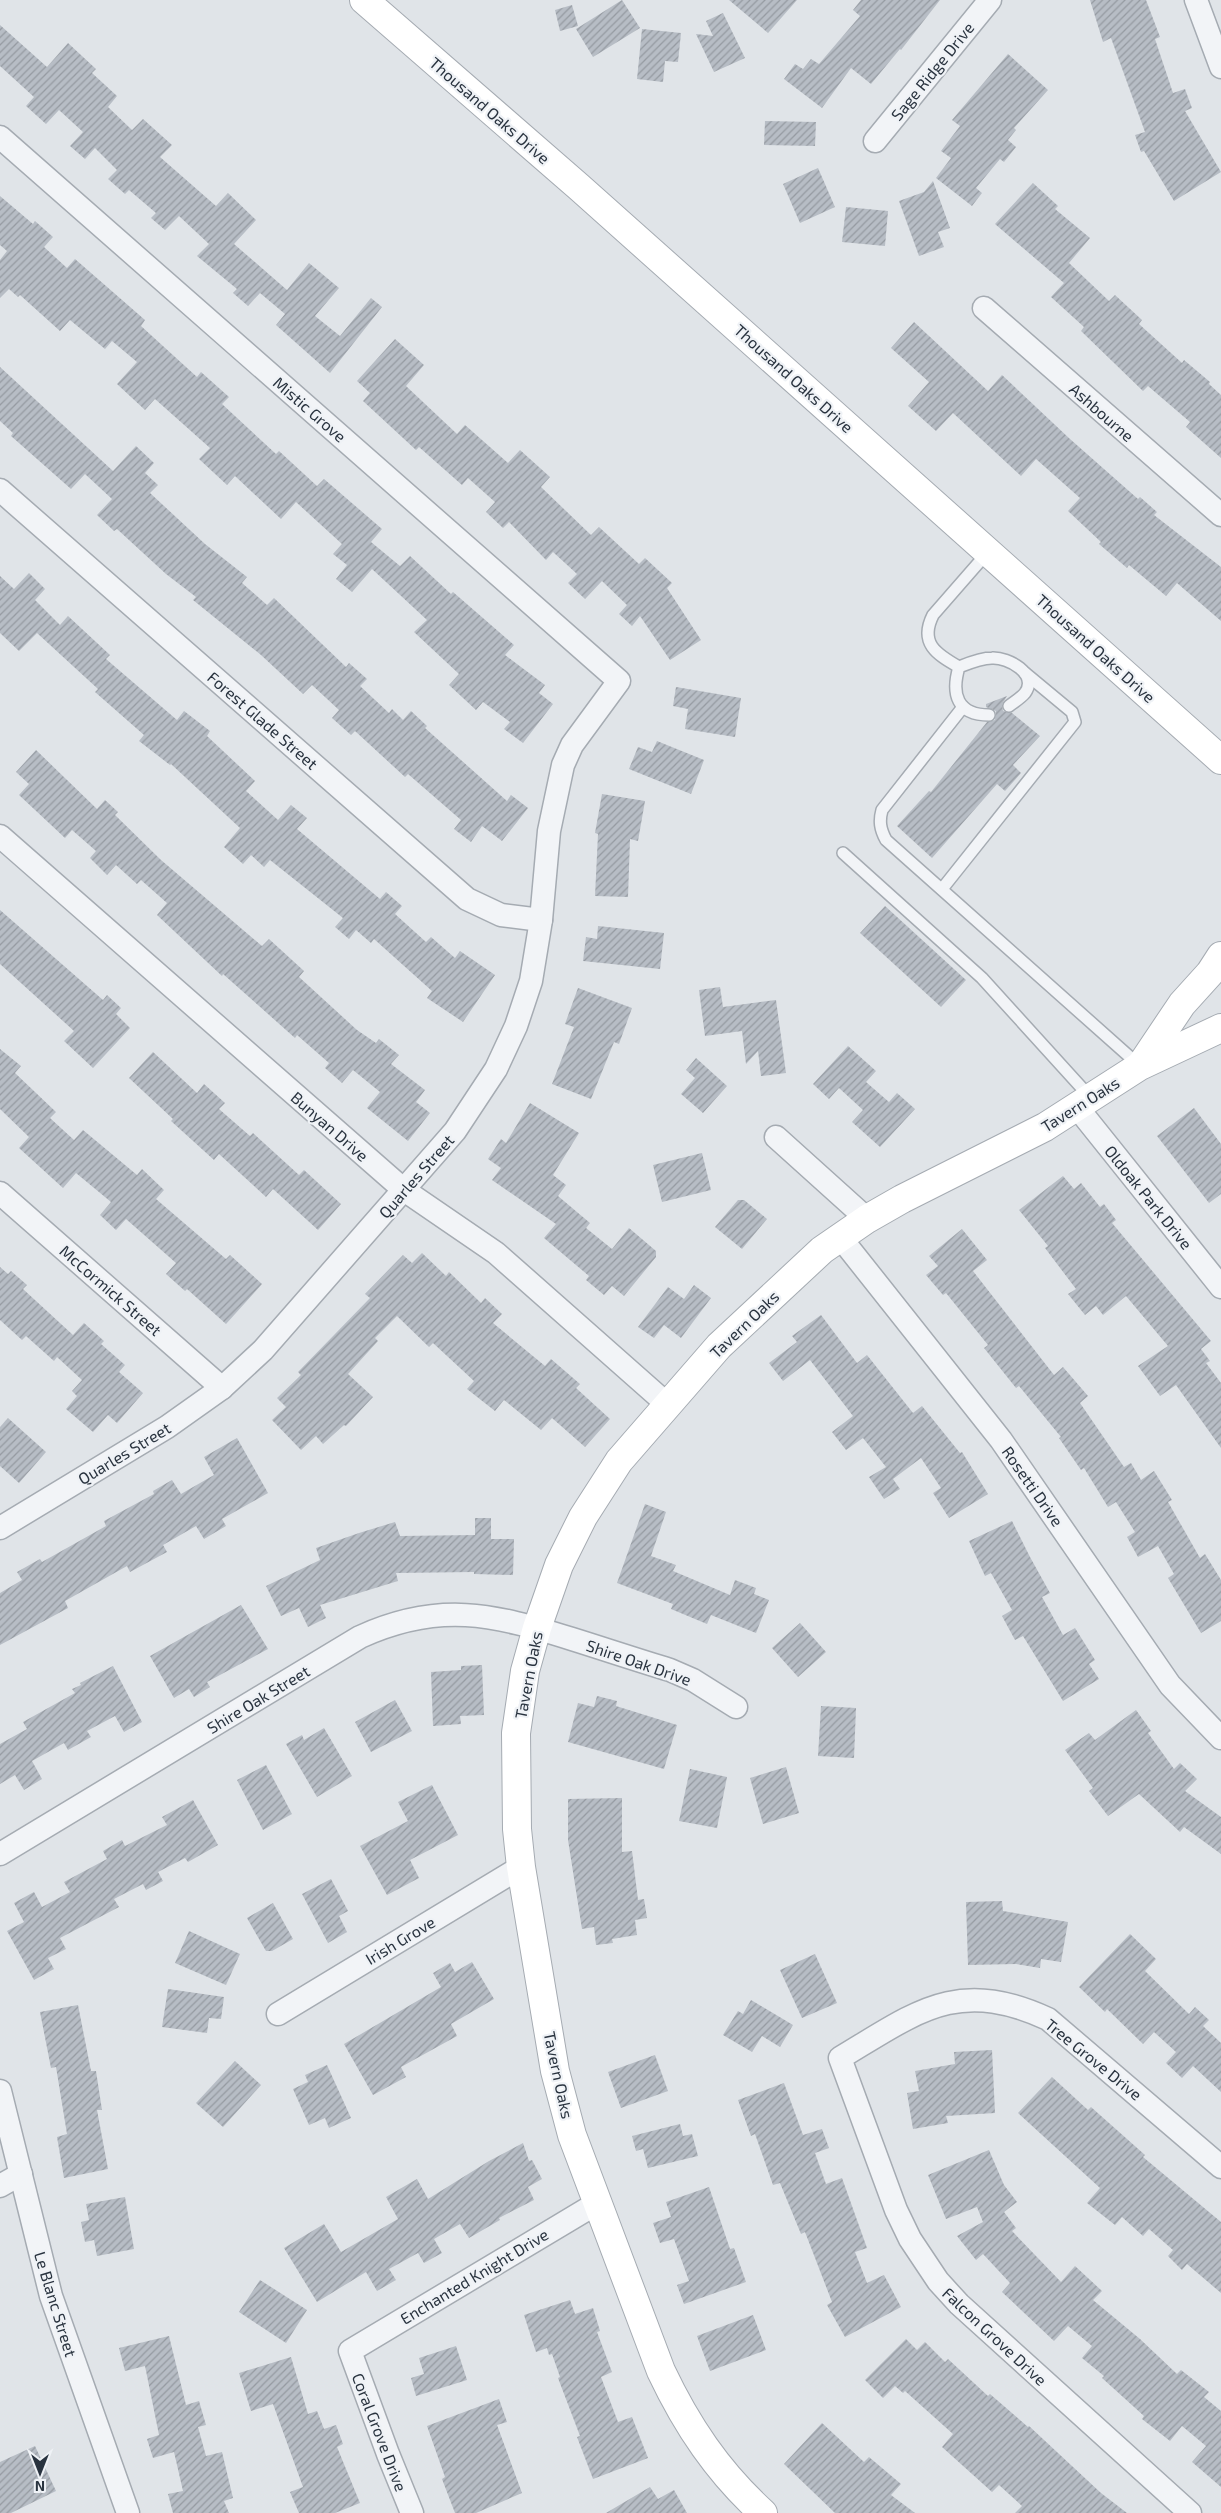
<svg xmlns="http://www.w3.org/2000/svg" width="1221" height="2513" font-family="'Exo 2',sans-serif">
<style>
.building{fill:url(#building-hatch)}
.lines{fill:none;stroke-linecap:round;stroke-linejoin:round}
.lane-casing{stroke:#a5abb2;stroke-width:14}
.street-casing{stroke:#a5abb2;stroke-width:25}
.secondary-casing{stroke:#a5abb2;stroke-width:30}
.lane{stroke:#f2f4f7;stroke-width:11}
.street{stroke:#f2f4f7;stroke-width:22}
.secondary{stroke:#fff;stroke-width:28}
.labels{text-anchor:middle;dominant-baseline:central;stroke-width:4.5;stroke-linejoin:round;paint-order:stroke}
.street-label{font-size:16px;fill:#29333f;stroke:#eff2f6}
</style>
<defs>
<pattern id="building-hatch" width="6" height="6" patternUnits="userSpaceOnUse" patternTransform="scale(1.25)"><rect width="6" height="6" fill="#b7bdc5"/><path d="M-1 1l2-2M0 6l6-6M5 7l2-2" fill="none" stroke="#959aa1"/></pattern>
</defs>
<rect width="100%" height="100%" fill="#e0e4e8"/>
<g class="building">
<path d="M622 0 640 28 593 57 576 29Z"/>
<path d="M729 0H797L768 33Z"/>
<path d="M861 0H940L901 50 900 49 871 84 851 68 822 108 784 79 795 64 803 69 811 59 819 64 860 16 853 10Z"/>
<path d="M1090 0H1146L1160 37 1155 39 1173 93 1185 89 1192 108 1185 111 1221 172 1174 201 1144 151 1141 152 1135 135 1145 132 1111 38 1103 42Z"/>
<path d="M572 5 578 26 560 31 555 10Z"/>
<path d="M723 13 745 58 714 72 696 34 713 36 706 21Z"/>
<path d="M0 25 47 67 68 43 96 69 92 73 117 96 108 107 132 130 143 119 172 145 160 157 216 206 228 193 256 220 234 244 287 290 309 263 339 288 315 316 340 336 371 298 382 307 330 373 276 325 285 314 260 293 248 306 233 293 237 289 197 256 209 244 179 216 165 230 151 218 156 213 129 190 125 194 108 179 117 170 95 148 85 159 70 146 83 132 59 110 46 124 26 106 34 97 0 66Z"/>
<path d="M642 29 681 33 678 62 665 61 663 82 637 79Z"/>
<path d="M1008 54 1048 90 1014 128 1016 130 1008 140 1016 147 1004 162 1000 159 976 188 982 193 972 206 936 178 951 158 941 151 960 126 952 120Z"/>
<path d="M765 121 816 122 815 146 764 145Z"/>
<path d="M818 168 835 207 800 223 783 184Z"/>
<path d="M933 181 950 228 938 232 944 247 919 256 899 201 924 192Z"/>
<path d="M1033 183 1058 206 1055 209 1090 238 1069 263 1109 301 1115 295 1142 320 1139 324 1182 363 1184 360 1210 382 1209 384 1221 395V458L1186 427 1190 422 1148 386 1143 391 1081 331 1084 327 1051 297 1064 283 995 224Z"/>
<path d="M0 196 33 224 35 221 53 237 44 247 67 268 75 259 145 320 141 326 197 377 201 372 229 397 222 404 276 454 279 451 317 486 324 479 382 529 371 542 400 566 410 556 451 594 453 592 514 645 505 655 545 685 539 693 553 704 523 743 504 729 510 722 483 702 476 710 449 685 459 674 414 632 427 620 372 569 352 592 336 579 347 565 333 554 342 544 296 502 281 519 235 476 227 485 199 459 210 448 155 399 145 410 117 384 137 362 112 341 105 349 70 320 60 331 20 295 18 297 9 289 0 298V260L7 251 0 245Z"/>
<path d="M846 207 888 211 885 246 842 242Z"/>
<path d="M914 322 988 391 1002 375 1070 439 1138 499 1140 497 1157 512 1154 515 1221 567V621L1177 583 1166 596 1129 565 1127 568 1099 544 1101 542 1068 511 1080 498 1036 459 1021 476 953 413 936 431 908 406 929 382 891 348Z"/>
<path d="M395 339 424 365 406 386 457 434 465 425 508 463 520 450 550 477 541 487 591 535 599 527 639 564 645 558 672 583 667 588 701 640 670 660 640 616 632 626 619 614 627 605 602 581 585 599 568 583 577 574 553 552 546 560 509 522 503 528 486 512 495 502 468 478 462 485 419 447 416 450 363 401 370 393 357 381Z"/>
<path d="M0 367 113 471 136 446 154 463 145 473 158 485 150 493 205 544 247 577 242 583 267 605 274 598 346 667 349 663 367 679 360 686 389 713 392 709 403 720 411 711 427 726 425 728 507 801 511 795 528 808 502 841 482 826 471 842 454 829 461 820 408 774 405 777 355 731 351 735 332 718 339 710 312 685 303 694 261 655 193 600 196 597 166 574 117 529 114 531 97 515 112 499 85 474 71 489 11 436 13 433 0 421Z"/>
<path d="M29 573 45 589 35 600 60 625 68 616 110 655 106 659 177 720 184 711 210 731 207 736 255 781 246 791 278 820 291 805 307 818 297 829 380 899 386 892 402 906 395 914 426 942 431 937 455 958 460 951 495 975 463 1022 427 998 432 991 374 939 371 943 356 930 349 939 335 927 343 918 270 860 264 867 251 855 243 864 224 847 240 828 171 764 170 765 139 741 144 735 95 692 98 689 37 633 19 651 0 633V576L14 589Z"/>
<path d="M676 687 741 698 735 737 685 729 688 709 673 706Z"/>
<path d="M1007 696 1002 704 1003 711 1012 713 1040 736 1013 765 1021 773 1005 791 997 784 932 858 897 826 929 791 931 792 987 722 995 720 996 711 986 707V704Z"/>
<path d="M657 741 704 760 691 794 629 769 638 747 652 752Z"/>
<path d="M36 750 97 809 105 800 118 812 115 815 161 860 262 946 269 939 304 971 299 977 357 1030 376 1043 379 1039 399 1055 391 1064 425 1090 416 1102 430 1113 408 1141 367 1108 380 1092 353 1070 342 1083 325 1068 329 1063 297 1035 295 1038 223 974 222 976 157 915 167 903 141 880 137 884 116 865 107 875 90 858 96 851 72 830 65 838 19 795 29 784 16 772Z"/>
<path d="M602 794 645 801 638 841 630 839 628 897 595 896 598 834 595 833Z"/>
<path d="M885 906 966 980 941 1007 860 933Z"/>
<path d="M0 910 103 1000 107 995 121 1008 116 1014 130 1028 93 1068 64 1041 74 1031 0 964Z"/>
<path d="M598 926 664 933 660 969 583 961 586 937 597 939Z"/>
<path d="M720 987 723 1007 776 1000 786 1073 761 1076 758 1051 746 1064 742 1031 705 1036 699 990Z"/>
<path d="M578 988 632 1008 619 1044 614 1042 591 1099 552 1084 574 1027 565 1024Z"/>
<path d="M848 1046 876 1071 866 1082 889 1102 897 1093 915 1109 880 1147 852 1122 863 1110 839 1088 829 1099 813 1084Z"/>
<path d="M0 1049 21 1066 15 1073 56 1112 50 1118 74 1140 83 1130 137 1175 142 1169 164 1190 156 1199 226 1259 230 1255 262 1284 226 1324 187 1289 185 1291 166 1274 176 1263 126 1219 116 1230 100 1215 111 1202 76 1173 63 1188 19 1148 29 1137 0 1109Z"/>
<path d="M153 1052 197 1093 204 1084 225 1103 219 1109 250 1136 253 1133 299 1175 304 1170 341 1204 318 1230 273 1189 266 1197 219 1154 214 1160 171 1121 173 1119 129 1078Z"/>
<path d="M696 1058 727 1086 703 1113 681 1094 695 1078 686 1070Z"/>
<path d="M530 1103 579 1133 553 1175 566 1185 558 1196 590 1223 586 1228 612 1249 629 1228 656 1251V1257L624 1296 612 1286 604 1295 586 1280 589 1276 544 1238 556 1224 492 1180 501 1168 488 1159 501 1139 506 1143Z"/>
<path d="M1194 1108 1221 1144V1194L1209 1203 1157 1136Z"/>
<path d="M702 1153 711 1190 662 1202 653 1165Z"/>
<path d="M1063 1176 1074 1189 1081 1183 1100 1207 1104 1204 1116 1220 1112 1223 1211 1341 1201 1349 1210 1361 1206 1363 1221 1383V1448L1176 1385 1160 1396 1138 1366 1168 1346 1126 1296 1103 1315 1096 1306 1085 1315 1068 1294 1076 1289 1045 1248 1048 1246 1019 1210Z"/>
<path d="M738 1200H744L767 1219 742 1249 715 1227Z"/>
<path d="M962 1229 987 1260 973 1271 1054 1375 1063 1367 1088 1396 1080 1403 1124 1467 1131 1463 1141 1480 1154 1471 1172 1500 1168 1502 1200 1558 1205 1554 1221 1580V1621L1201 1633 1168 1578 1174 1574 1158 1546 1138 1557 1127 1537 1135 1532 1116 1502 1108 1507 1084 1468 1081 1470 1059 1438 1061 1437 1019 1386 1016 1388 984 1348 988 1345 946 1293 943 1295 926 1275 938 1266 929 1256Z"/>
<path d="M422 1253 446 1276 449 1272 481 1303 485 1298 502 1314 493 1323 545 1366 551 1359 580 1384 576 1388 610 1419 585 1447 552 1418 541 1430 504 1400 495 1411 467 1389 474 1381 433 1343 429 1347 397 1316 375 1338 378 1341 348 1374 373 1397 346 1426 344 1425 323 1444 316 1436 301 1450 272 1420 286 1407 277 1398 301 1375 298 1372 370 1298 365 1294 403 1255 412 1263Z"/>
<path d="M0 1267 8 1274 11 1271 27 1285 23 1289 73 1335 84 1323 104 1341 101 1344 125 1365 119 1372 143 1393 117 1423 108 1415 93 1432 66 1409 77 1396 72 1391 82 1380 57 1357 54 1361 26 1336 22 1340 0 1320Z"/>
<path d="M694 1285 711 1298 681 1338 664 1325 654 1338 638 1327 668 1287 684 1299Z"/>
<path d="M821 1315 857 1363 867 1355 913 1413 922 1406 960 1453 962 1452 988 1494 949 1518 933 1493 941 1488 921 1458 893 1479 900 1489 884 1499 869 1477 886 1467 863 1438 846 1450 832 1432 853 1416 810 1360 783 1381 769 1363 797 1342 792 1336Z"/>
<path d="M8 1418 46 1452 19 1483 0 1466V1427Z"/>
<path d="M237 1438 268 1493 222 1519 226 1526 204 1539 196 1526 163 1545 167 1552 130 1572 127 1566 65 1601 68 1608 0 1645V1593L22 1580 17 1572 40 1559 42 1562 106 1526 104 1521 154 1494 153 1491 172 1480 181 1494 214 1475 204 1457Z"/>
<path d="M645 1504 666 1512 651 1556 676 1565 673 1571 730 1595 735 1580 756 1588 754 1594 769 1600 756 1633 711 1615 707 1624 671 1609 673 1604 617 1583Z"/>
<path d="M475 1518H491V1539H514L513 1575 474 1574V1572L396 1573 398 1581 320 1605 326 1618 308 1627 299 1608 281 1616 266 1586 320 1560 316 1548 359 1533 395 1522 400 1536 475 1535Z"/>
<path d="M1012 1521 1030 1557 1050 1593 1042 1597 1063 1635 1075 1628 1095 1660 1089 1664 1099 1679 1063 1701 1023 1636 1015 1640 1002 1616 1012 1610 991 1573 985 1576 969 1541Z"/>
<path d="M241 1605 268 1649 207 1682 210 1687 194 1697 189 1689 174 1698 150 1656Z"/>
<path d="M800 1623 826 1652 798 1677 772 1648Z"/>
<path d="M482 1665 484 1715 460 1716 461 1724 433 1726 431 1672 461 1670V1666Z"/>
<path d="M113 1666 142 1722 124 1732 115 1716 87 1731 91 1737 68 1750 64 1743 32 1761 42 1779 24 1790 15 1775 0 1784V1744L27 1729 23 1722 75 1693 72 1689 81 1685 80 1683Z"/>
<path d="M597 1696 617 1701 616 1706 677 1725 664 1769 568 1742 578 1703 594 1707Z"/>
<path d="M395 1700 412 1731 371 1752 355 1722Z"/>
<path d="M821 1706 856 1708 854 1758 818 1756Z"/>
<path d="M1136 1710 1151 1731 1148 1733 1174 1769 1180 1763 1197 1779 1185 1791 1221 1817V1854L1184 1827 1180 1832 1139 1794 1108 1816 1089 1791 1093 1788 1065 1750 1089 1733 1095 1740Z"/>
<path d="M324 1728 352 1776 317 1797 286 1744 302 1735 304 1740Z"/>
<path d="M266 1765 292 1814 263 1830 237 1780Z"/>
<path d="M786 1767 799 1813 763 1824 750 1778Z"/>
<path d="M690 1769 727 1777 717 1828 679 1821Z"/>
<path d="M432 1785 458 1835 410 1860 419 1878 387 1895 360 1846 408 1821 398 1802Z"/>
<path d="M622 1798V1852L632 1851 638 1900 644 1899 647 1918 635 1920 637 1935 612 1939 613 1943 596 1945 594 1927 582 1929 568 1840V1799Z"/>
<path d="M193 1800 218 1845 188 1862 185 1858 158 1872 163 1881 146 1890 143 1884 114 1899 119 1907 60 1938 66 1949 48 1958 54 1969 34 1980 7 1931 24 1922 14 1903 34 1892 42 1907 70 1892 64 1882 107 1859 103 1851 122 1840 125 1846 167 1825 162 1817Z"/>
<path d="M331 1879 348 1911 339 1916 347 1932 328 1943 302 1894Z"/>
<path d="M1002 1901 1003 1911 1068 1922 1061 1962 1041 1959 1040 1968 1016 1964 968 1965 966 1902Z"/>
<path d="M273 1903 293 1939 272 1951H266L247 1918Z"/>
<path d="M189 1931 240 1954 226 1985 175 1963Z"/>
<path d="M1130 1934 1156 1959 1145 1971 1189 2014 1195 2007 1209 2020 1203 2026 1221 2043V2092L1193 2066 1182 2078 1166 2063 1176 2052 1154 2032 1143 2044 1107 2009 1105 2012 1079 1987Z"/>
<path d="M815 1954 837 2003 802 2018 780 1970Z"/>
<path d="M472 1962 494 1999 451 2024 457 2036 401 2067 406 2077 373 2095 344 2044 441 1987 433 1973 450 1963 455 1972Z"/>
<path d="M168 1989 224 1997 221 2019 209 2018 207 2033 162 2027Z"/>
<path d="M751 2000 793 2025 780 2047 762 2036 752 2052 723 2035 738 2011 743 2014Z"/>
<path d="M78 2005 91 2071H96L102 2110H97L108 2169 64 2178 57 2137 67 2134 56 2067 51 2068 40 2012Z"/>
<path d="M992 2050 995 2113 946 2116 948 2123 913 2129 907 2093 919 2091 915 2071 955 2064 954 2052Z"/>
<path d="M655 2055 668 2091 621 2108 608 2072Z"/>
<path d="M235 2061 261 2085 223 2127 196 2103Z"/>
<path d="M327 2065 351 2118 329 2128 325 2118 309 2125 293 2089 308 2082 305 2075Z"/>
<path d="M1052 2077 1088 2110 1091 2107 1145 2155 1143 2157 1221 2222V2293L1187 2264 1182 2270 1168 2256 1173 2250 1149 2229 1143 2236 1122 2217 1115 2225 1087 2203 1100 2188 1018 2113Z"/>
<path d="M784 2083 803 2135 822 2129 829 2148 815 2153 826 2184 842 2178 867 2248 855 2252 867 2283 884 2275 901 2307 845 2337 827 2305 832 2302 805 2232 801 2234 780 2183 773 2185 755 2134 751 2136 738 2100Z"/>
<path d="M680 2124 683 2136 692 2134 698 2156 648 2168 643 2149 636 2151 632 2136Z"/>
<path d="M523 2143 529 2161 532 2160 542 2179 528 2187 534 2200 499 2218 500 2220 469 2238 460 2224 434 2239 442 2253 424 2263 418 2253 389 2269 396 2280 377 2291 366 2272 317 2302 284 2248 324 2224 341 2252 398 2219 386 2197 417 2179 428 2199 489 2161Z"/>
<path d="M989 2150 1004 2185 1017 2202 1004 2212 1016 2228 1012 2231 1061 2282 1075 2266 1102 2291 1093 2300 1140 2339 1177 2374 1181 2370 1209 2392 1204 2397 1221 2411V2487L1192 2462 1206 2446 1182 2426 1170 2441 1142 2419 1144 2416 1102 2378 1104 2376 1082 2358 1092 2346 1068 2326 1054 2341 1002 2292 1010 2283 983 2254 976 2260 957 2236 983 2222 977 2207 946 2219 928 2175Z"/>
<path d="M709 2187 730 2249 734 2248 746 2282 684 2304 677 2285 689 2281 674 2239 660 2243 653 2223 671 2217 666 2202Z"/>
<path d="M125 2197 134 2249 97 2256 94 2240 85 2242 81 2222 89 2220 86 2204Z"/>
<path d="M260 2280 307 2310 286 2343 239 2312Z"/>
<path d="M570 2300 575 2314 593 2308 600 2331 597 2332 612 2372 601 2377 618 2422 632 2417 648 2458 593 2479 577 2437 580 2436 558 2378 560 2377 552 2354 549 2355 547 2348 536 2352 524 2315Z"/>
<path d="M753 2315 766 2350 710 2371 697 2336Z"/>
<path d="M169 2336 186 2405 199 2401 206 2425 198 2427 206 2456 222 2452 233 2498 224 2501 229 2513H173L168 2494 183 2491 174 2452 153 2458 147 2439 159 2435 145 2366 125 2371 119 2348Z"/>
<path d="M906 2339 917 2350 925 2342 945 2362 948 2359 988 2396 990 2394 1028 2427 1029 2426 1101 2493 1127 2513H1015L1022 2506 999 2485 992 2492 942 2447 953 2434 905 2391 903 2393 895 2386 883 2398 865 2380Z"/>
<path d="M456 2346 467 2380 416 2396 411 2378 424 2374 419 2358Z"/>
<path d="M291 2357 308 2414 317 2411 324 2429 336 2425 343 2444 337 2447 360 2503 335 2513H299L290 2492 303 2487 273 2404 251 2411 239 2373Z"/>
<path d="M499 2399 507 2422 497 2425 522 2493 476 2513H455L442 2479 445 2477 427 2426Z"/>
<path d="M822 2423 864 2462 869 2457 901 2484 891 2495 915 2513H835L784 2464Z"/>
<path d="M35 2446 56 2491 11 2513H0V2462Z"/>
<path d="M650 2487 658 2499 674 2490 687 2513H606Z"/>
</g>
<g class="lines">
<g class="lane-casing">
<g id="lane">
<path d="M959 667C936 654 919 643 933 615L988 552"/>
<path d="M963 707 882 810C879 821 880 829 886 840L1140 1066"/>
<path d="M989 715C957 715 951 694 959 667 969 663 981 658 992 658 1008 657 1039 674 1025 693 1021 698 1014 702 1009 706"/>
<path d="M843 853 982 978 1090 1097"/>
<path d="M942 889 1075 722 1072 712 1025 673"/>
</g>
</g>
<g class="street-casing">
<g id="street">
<path d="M1196 0 1221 67"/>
<path d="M0 137 619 681 572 745 563 765 549 831 541 920 531 981 516 1026 496 1069 455 1131 263 1350 222 1388 167 1427 0 1528"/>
<path d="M875 141 990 0"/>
<path d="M984 308 1221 515"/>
<path d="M0 490 467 899 501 915 541 920"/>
<path d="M0 836 404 1190 496 1253 668 1405"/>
<path d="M1076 1106 1221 1287"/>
<path d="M776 1137 867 1219"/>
<path d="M0 1193 222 1388"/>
<path d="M840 1237 1001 1440 1170 1685 1221 1738"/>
<path d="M0 1854 360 1637C439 1601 493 1614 572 1639 604 1649 637 1660 670 1670L693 1680 736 1707"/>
<path d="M278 2014 521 1867"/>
<path d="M0 2091 51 2296 128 2513"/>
<path d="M0 2186 21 2174"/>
<path d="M412 2513 388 2454 350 2351 599 2202"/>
<path d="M1190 2513 959 2304 938 2281 910 2239 896 2210 840 2058C917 2012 957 1977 1048 2019L1221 2167"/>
</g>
</g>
<g class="secondary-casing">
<g id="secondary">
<path d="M364 0 579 187 1221 760"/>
<path d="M1141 1065 1182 1004 1210 973 1221 956"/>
<path d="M763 2513C718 2472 687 2426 661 2371L572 2135 555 2071 521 1867 517 1829 516 1733 525 1671 537 1628 559 1565 583 1517 619 1461 719 1346 822 1250 867 1219 902 1199 1045 1127 1140 1066 1221 1028"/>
</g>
</g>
<use href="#lane" class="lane"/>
<use href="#street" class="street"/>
<use href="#secondary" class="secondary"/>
</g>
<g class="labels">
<g class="street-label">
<text transform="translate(932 71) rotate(-51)">Sage Ridge Drive</text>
<text transform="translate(490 110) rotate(41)">Thousand Oaks Drive</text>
<text transform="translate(794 378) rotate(42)">Thousand Oaks Drive</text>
<text transform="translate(310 409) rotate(41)">Mistic Grove</text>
<text transform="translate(1102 412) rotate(41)">Ashbourne</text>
<text transform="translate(1096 648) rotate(42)">Thousand Oaks Drive</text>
<text transform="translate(263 720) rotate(41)">Forest Glade Street</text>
<text transform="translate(1080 1104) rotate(-32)">Tavern Oaks</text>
<text transform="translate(330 1126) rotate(41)">Bunyan Drive</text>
<text transform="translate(416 1176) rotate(-49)">Quarles Street</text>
<text transform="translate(1149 1197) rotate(51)">Oldoak Park Drive</text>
<text transform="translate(111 1290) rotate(41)">McCormick Street</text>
<text transform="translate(744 1324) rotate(-44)">Tavern Oaks</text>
<text transform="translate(124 1453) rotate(-31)">Quarles Street</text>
<text transform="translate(1033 1486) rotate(55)">Rosetti Drive</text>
<text transform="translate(639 1662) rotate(19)">Shire Oak Drive</text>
<text transform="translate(528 1675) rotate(-79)">Tavern Oaks</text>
<text transform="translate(258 1699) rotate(-31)">Shire Oak Street</text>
<text transform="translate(400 1940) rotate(-31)">Irish Grove</text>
<text transform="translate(1094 2059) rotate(39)">Tree Grove Drive</text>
<text transform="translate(559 2075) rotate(78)">Tavern Oaks</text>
<text transform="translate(474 2276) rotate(-31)">Enchanted Knight Drive</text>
<text transform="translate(56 2304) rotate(73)">Le Blanc Street</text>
<text transform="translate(995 2336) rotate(43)">Falcon Grove Drive</text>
<text transform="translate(380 2432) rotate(69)">Coral Grove Drive</text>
</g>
</g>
<g transform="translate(40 2473) rotate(180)" stroke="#eff2f6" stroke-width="4" paint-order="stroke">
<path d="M0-4L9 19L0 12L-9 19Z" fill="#29333f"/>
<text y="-8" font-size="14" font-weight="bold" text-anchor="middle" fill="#29333f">N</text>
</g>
</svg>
